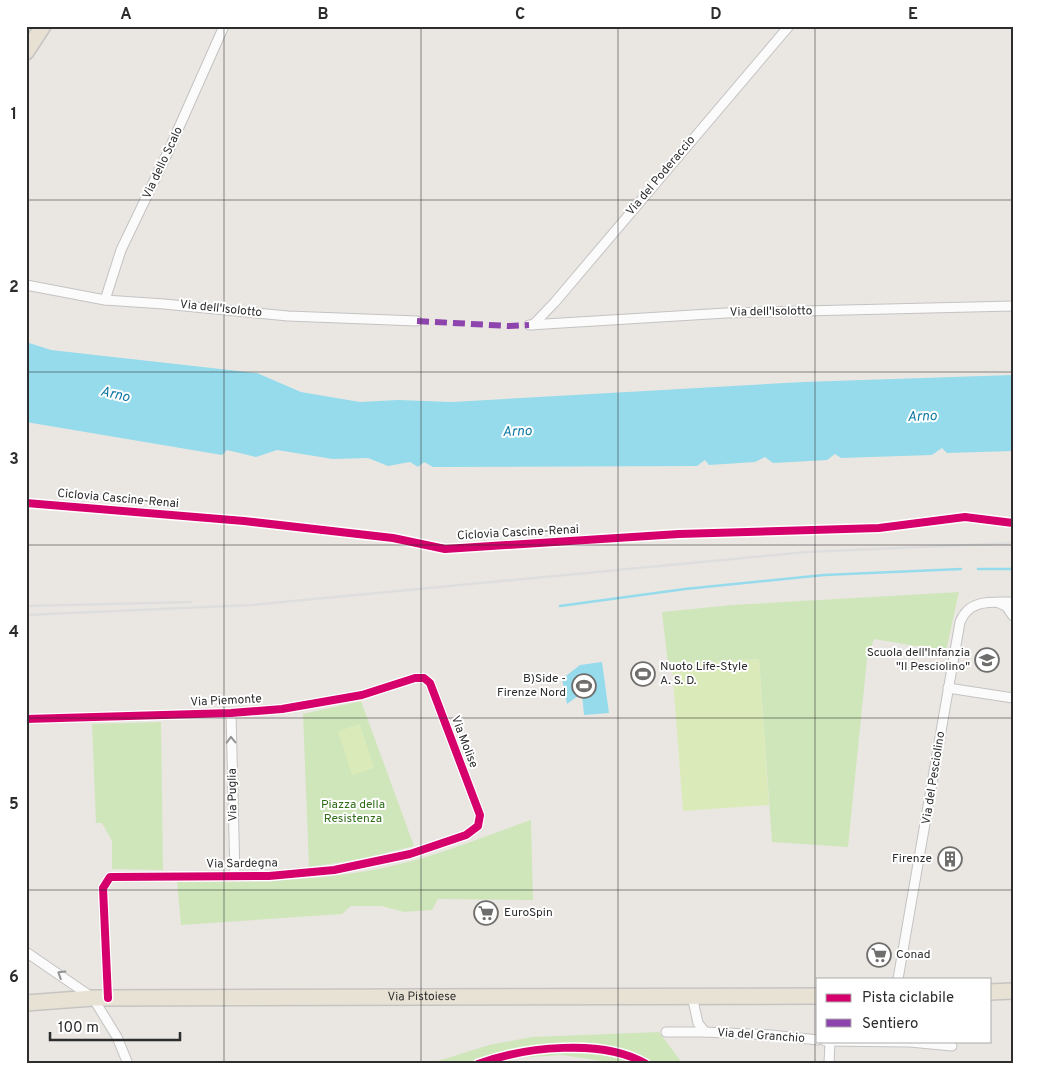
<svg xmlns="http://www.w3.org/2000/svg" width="1039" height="1090" font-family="Overpass,sans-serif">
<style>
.green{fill:#cfe6bb}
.pitch{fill:#daeab9}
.water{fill:#95dbec}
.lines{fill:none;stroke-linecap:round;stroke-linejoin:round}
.stream{stroke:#95dbec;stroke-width:2.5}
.minor-casing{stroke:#c4c3c3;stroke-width:11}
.primary-casing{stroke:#c6c4c3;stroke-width:18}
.trunk-casing{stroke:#c6c4c3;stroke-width:18}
.minor{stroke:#fcfbfb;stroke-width:9}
.primary{stroke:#e8e2d4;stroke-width:15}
.trunk{stroke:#e9e0d4;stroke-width:15}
.rail{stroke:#dededf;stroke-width:2.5}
.quiet{stroke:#8e44ad;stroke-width:6;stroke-dasharray:12 6;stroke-linecap:butt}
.cycleway-casing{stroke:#fff;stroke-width:11}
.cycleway{stroke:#d6006c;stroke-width:8}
.oneway{stroke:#949494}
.grid{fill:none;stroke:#2d2d2d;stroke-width:1;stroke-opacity:0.55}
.labels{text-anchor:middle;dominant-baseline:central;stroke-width:4;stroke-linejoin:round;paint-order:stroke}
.street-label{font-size:12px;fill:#2d2d2d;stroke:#fff}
.poi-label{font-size:12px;fill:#2d2d2d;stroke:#fff;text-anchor:end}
.park-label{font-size:12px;fill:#306d19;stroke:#fff}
.water-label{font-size:14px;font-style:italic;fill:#0b77a2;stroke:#fff}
.neatline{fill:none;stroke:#2d2d2d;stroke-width:2}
.grid-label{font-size:16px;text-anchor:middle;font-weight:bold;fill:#2d2d2d}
</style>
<rect width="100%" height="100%" fill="#eae7e2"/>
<g class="green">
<path d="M959 592 946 651 874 639 867 659 848 847 772 842 759 659 668 665 662 612 732 605Z"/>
<path d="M361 701 414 846 357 860 309 867 303 714Z"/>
<path d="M161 722 163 870 112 869V841L102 823H96L92 724Z"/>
<path d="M531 820 533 900 438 899 432 910 404 912 381 906H351L342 914 181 925 177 881C246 882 314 882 383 868 433 858 483 837 531 820Z"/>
<path d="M659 1032 683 1064H622L562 1055 517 1058 500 1064H428L489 1045 532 1037Z"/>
</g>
<g class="pitch">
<path d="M759 659 769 805 683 811 672 665Z"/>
<path d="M360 724 374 768 352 775 338 731Z"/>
</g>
<g class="water">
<path d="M26 342 51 350 257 373 301 392 360 402 398 400 452 402 803 382 1013 375V451L947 453 942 448 932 455 841 458 835 454 827 460 773 463 765 457 755 462 709 465 705 460 697 466 433 467 424 462 418 467 410 462 388 466 368 458 333 459 277 450 256 457 227 450 222 455 26 422Z"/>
<path d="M602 662 609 713 584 715 582 693 567 704 562 679 580 665Z"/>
</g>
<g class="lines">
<g class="stream">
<path d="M978 569H1013"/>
<path d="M560 606 685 589 824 575 961 569"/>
</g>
<g class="minor-casing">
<g id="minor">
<path d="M26 285 105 300 164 304 288 316 417 321"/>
<path d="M105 300 121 250 168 152 224 26"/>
<path d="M529 325 726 313 1013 306"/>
<path d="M533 325 555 302 789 26"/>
<path d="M999 603 1006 606 1013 616"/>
<path d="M948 688 1013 698"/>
<path d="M231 713 235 876"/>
<path d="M26 719 231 713 282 709 362 695 415 678H424L430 683 480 815 478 826 466 835 410 854 334 870 269 876 110 877 103 888 108 998"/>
<path d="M26 952 93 998 117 1037 128 1064"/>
<path d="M898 979 960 622C969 599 991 602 1013 602"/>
<path d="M692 996 698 1023 705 1032 771 1035 818 1040"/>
<path d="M666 1032H705"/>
<path d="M825 1041 910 1042 952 1046"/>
<path d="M829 1064 830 1042"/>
</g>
</g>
<g class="primary-casing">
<g id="primary">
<path d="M990 992 1013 991"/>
<path id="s1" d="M26 1003 93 998 818 996"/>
</g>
</g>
<g class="trunk-casing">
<path id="trunk" d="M26 52 43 26"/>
</g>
<use href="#minor" class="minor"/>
<use href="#primary" class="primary"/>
<use href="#trunk" class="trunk"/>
<g class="rail">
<path d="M26 606 191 602"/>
<path d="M26 615 251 605 807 552 1013 543"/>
</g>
<path class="quiet" d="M417 321 509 326 529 325"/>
<g class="cycleway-casing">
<g id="cycleway">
<path d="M26 503 244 521 393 538 445 549 679 534 879 528 965 517 1013 523"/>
<path d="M26 719 231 713 282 709 362 695 415 678H424L430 683 480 815 478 826 466 835 410 854 334 870 269 876 110 877 103 888 108 998"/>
<path d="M478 1064C524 1047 603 1038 646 1064"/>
</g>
</g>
<use href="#cycleway" class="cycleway"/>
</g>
<defs><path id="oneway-chevron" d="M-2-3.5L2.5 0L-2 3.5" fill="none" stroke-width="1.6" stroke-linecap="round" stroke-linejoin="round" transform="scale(1.25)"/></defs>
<g class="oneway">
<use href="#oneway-chevron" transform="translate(231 740) rotate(-91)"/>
<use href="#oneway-chevron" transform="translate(61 974) rotate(-148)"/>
</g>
<path class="grid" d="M224 26V1064M421 26V1064M618 26V1064M815 26V1064M26 200H1013M26 372H1013M26 545H1013M26 718H1013M26 890H1013"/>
<defs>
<g id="school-ring" transform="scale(1.25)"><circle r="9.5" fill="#fff" stroke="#6f6e6c" stroke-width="1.5"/><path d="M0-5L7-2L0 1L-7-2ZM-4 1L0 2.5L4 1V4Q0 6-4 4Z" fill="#6f6e6c"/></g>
<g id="stadium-ring" transform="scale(1.25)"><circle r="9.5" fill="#fff" stroke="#6f6e6c" stroke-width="1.5"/><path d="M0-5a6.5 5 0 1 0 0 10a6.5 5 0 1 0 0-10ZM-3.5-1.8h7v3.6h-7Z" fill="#6f6e6c"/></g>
<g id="building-ring" transform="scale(1.25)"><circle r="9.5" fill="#fff" stroke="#6f6e6c" stroke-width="1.5"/><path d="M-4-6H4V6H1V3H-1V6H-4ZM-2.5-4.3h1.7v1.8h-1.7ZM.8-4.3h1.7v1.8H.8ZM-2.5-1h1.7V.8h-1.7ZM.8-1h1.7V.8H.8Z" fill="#6f6e6c"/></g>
<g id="supermarket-ring" transform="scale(1.25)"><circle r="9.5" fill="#fff" stroke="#6f6e6c" stroke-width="1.5"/><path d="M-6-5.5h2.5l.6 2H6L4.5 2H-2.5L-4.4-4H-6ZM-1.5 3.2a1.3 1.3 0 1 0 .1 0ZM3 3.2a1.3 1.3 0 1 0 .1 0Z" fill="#6f6e6c"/></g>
</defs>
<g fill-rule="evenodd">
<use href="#school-ring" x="987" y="660"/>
<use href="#stadium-ring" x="643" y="674"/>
<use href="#stadium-ring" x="584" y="686"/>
<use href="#building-ring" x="950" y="859"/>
<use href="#supermarket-ring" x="486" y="913"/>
<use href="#supermarket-ring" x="879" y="955"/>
</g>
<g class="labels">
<g class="street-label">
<text transform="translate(163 163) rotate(-65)">Via dello Scalo</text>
<text transform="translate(661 176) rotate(-50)">Via del Poderaccio</text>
<text transform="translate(221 309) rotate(6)">Via dell'Isolotto</text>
<text transform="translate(771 312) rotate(-1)">Via dell'Isolotto</text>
<text transform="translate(118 499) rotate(5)">Ciclovia Cascine-Renai</text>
<text transform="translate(518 533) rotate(-3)">Ciclovia Cascine-Renai</text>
<text transform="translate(226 701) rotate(-3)">Via Piemonte</text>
<text transform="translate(464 742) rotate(69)">Via Molise</text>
<text transform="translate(934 778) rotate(-81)">Via del Pesciolino</text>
<text transform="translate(233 795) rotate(-91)">Via Puglia</text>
<text transform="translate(242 864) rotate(-1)">Via Sardegna</text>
<text stroke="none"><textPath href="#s1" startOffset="396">Via Pistoiese</textPath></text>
<text transform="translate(761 1036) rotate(4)">Via del Granchio</text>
</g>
<g class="poi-label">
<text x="970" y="653">Scuola dell'Infanzia<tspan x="970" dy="14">"Il Pesciolino"</tspan></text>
<text x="660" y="667" text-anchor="start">Nuoto Life-Style<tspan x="660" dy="14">A. S. D.</tspan></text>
<text x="566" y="679">B)Side -<tspan x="566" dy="14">Firenze Nord</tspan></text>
<text x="932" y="859">Firenze</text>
<text x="504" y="913" text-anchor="start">EuroSpin</text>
<text x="896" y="955" text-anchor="start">Conad</text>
</g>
<g class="park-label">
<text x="353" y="805">Piazza della<tspan x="353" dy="14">Resistenza</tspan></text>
</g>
<g class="water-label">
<text transform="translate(115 395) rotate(13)">Arno</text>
<text transform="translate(922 417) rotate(-2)">Arno</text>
<text transform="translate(517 432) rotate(-2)">Arno</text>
</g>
</g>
<rect width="1039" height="1090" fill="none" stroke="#ffffff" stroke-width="55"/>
<rect x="816" y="978" width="175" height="65" fill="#ffffff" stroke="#ababab"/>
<rect x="826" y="994" width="25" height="8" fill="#d6006c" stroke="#ababab"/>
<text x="862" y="1002" font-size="15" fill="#2d2d2d">Pista ciclabile</text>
<rect x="826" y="1019" width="25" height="8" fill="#8e44ad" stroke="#ababab"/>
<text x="862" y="1028" font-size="15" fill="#2d2d2d">Sentiero</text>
<path d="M50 1032v8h130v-8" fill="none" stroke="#2d2d2d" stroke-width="2.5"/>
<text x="58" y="1032" font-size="15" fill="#2d2d2d" stroke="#ffffff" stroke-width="4" paint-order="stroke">100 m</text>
<rect x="28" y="28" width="984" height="1034" class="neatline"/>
<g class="grid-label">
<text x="126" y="19">A</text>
<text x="323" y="19">B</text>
<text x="520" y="19">C</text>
<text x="716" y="19">D</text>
<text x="913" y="19">E</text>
<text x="14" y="119">1</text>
<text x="14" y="292">2</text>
<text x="14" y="464">3</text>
<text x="14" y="637">4</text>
<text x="14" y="809">5</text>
<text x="14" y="982">6</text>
</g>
</svg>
